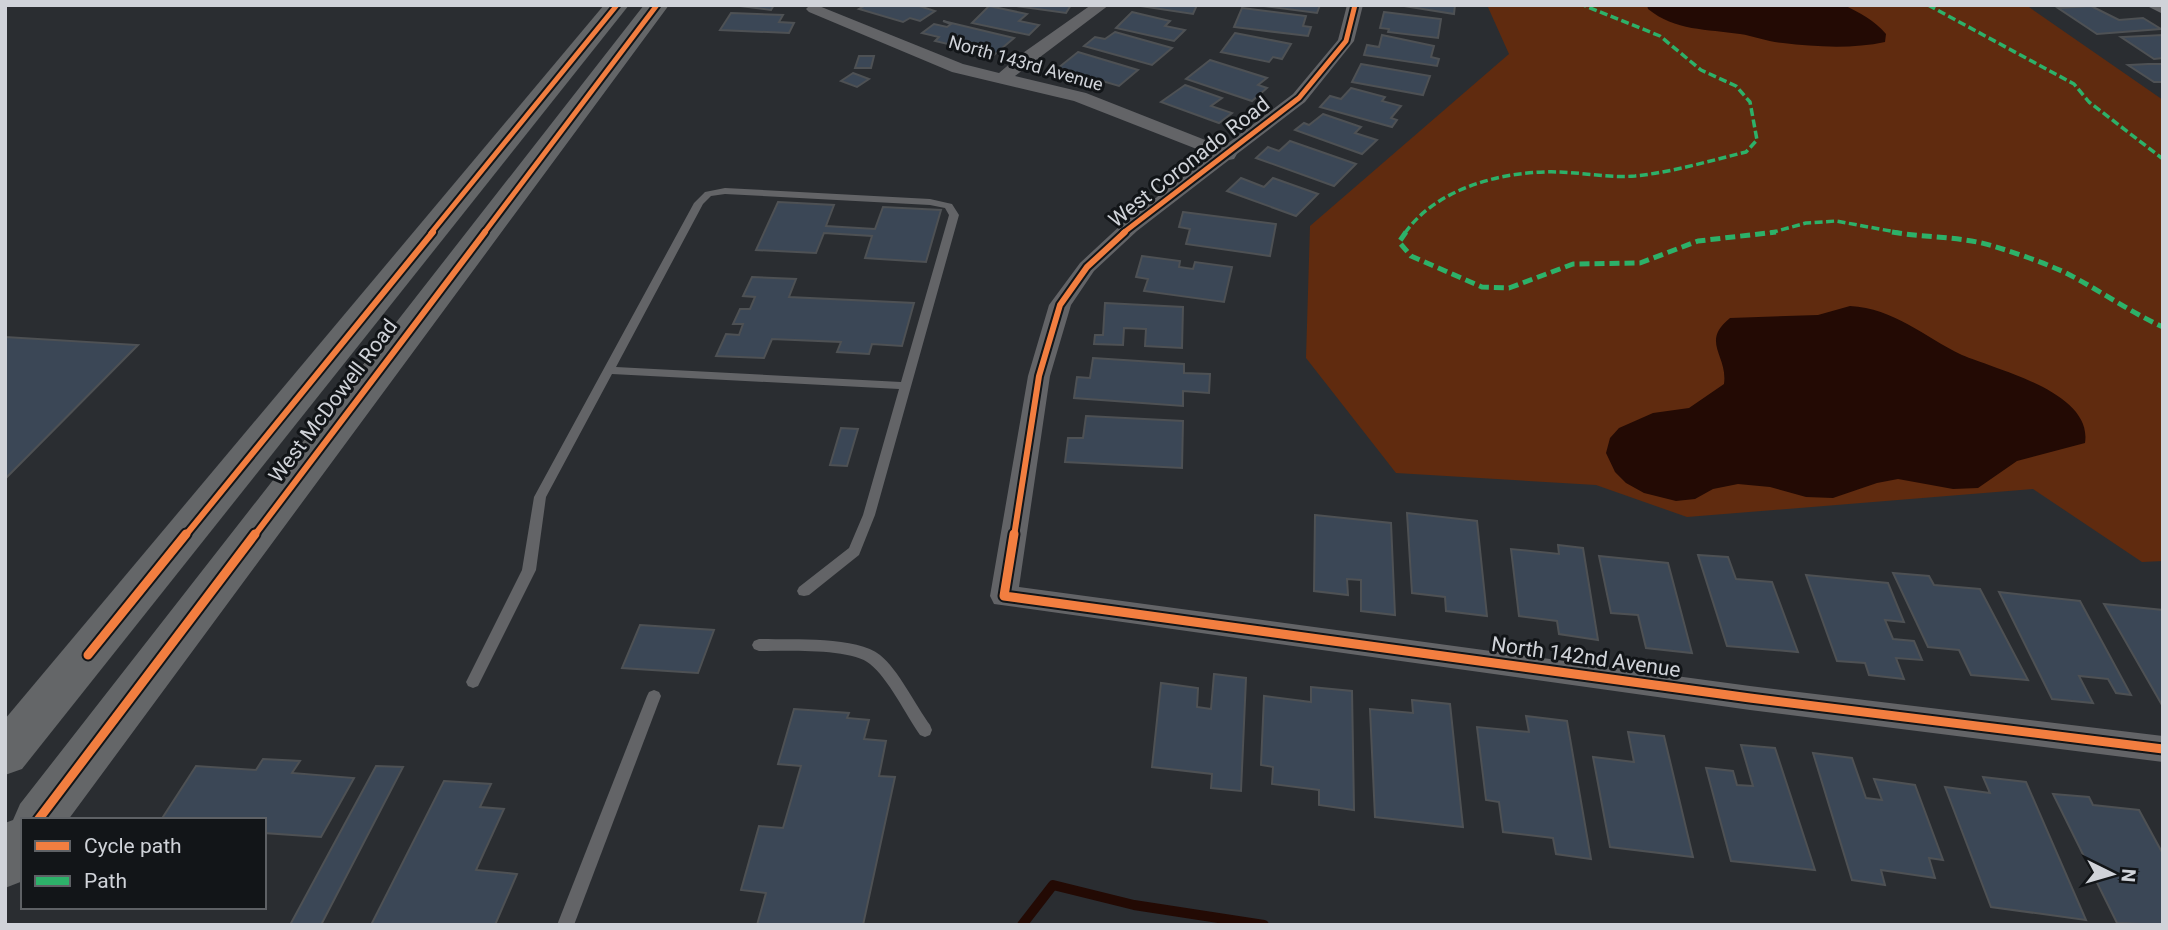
<svg xmlns="http://www.w3.org/2000/svg" width="2168" height="930" font-family="Roboto,sans-serif">
<style>
.green{fill:#602b0f}
.water{fill:#230a04}
.lines{fill:none;stroke-linecap:round;stroke-linejoin:round}
.stream{stroke:#230a04;stroke-width:10}
.building{fill:#3b4756;stroke:#4e5154;stroke-width:2}
.service{fill:#636467;fill-rule:evenodd}
.minor{fill:#636467;fill-rule:evenodd}
.primary{fill:#646668;fill-rule:evenodd}
.quiet-far1{stroke:#2db169;stroke-width:3.5;stroke-dasharray:8 3.5;stroke-linecap:butt}
.quiet{stroke:#2db169;stroke-width:5;stroke-dasharray:10 5;stroke-linecap:butt}
.cycleway-far2-casing{stroke:#121518;stroke-width:9}
.cycleway-far1-casing{stroke:#121518;stroke-width:10}
.cycleway-casing{stroke:#121518;stroke-width:13}
.cycleway-far2{stroke:#f27e40;stroke-width:5}
.cycleway-far1{stroke:#f27e40;stroke-width:6}
.cycleway{stroke:#f27e40;stroke-width:9}
.labels{text-anchor:middle;dominant-baseline:central;stroke-width:6;stroke-linejoin:round;paint-order:stroke}
.far-street-label{font-size:18px;fill:#d0d3d9;stroke:#121518}
.street-label{font-size:21px;fill:#d0d3d9;stroke:#121518}
</style>
<rect width="100%" height="100%" fill="#2a2d31"/>
<path class="green" d="M1487 5H2026L2163 100V561L2142 562 2033 489 1687 517 1596 485 1396 473 1306 358 1310 226 1509 54Z"/>
<g class="water">
<path d="M1647 5H1844C1860 13 1874 20 1886 34L1885 42C1853 49 1815 47 1783 43 1768 42 1754 36 1740 34 1707 29 1675 31 1648 9Z"/>
<path d="M1850 306C1894 308 1924 337 1962 355 1997 370 2093 392 2085 443L2017 461 1978 488 1953 489 1898 479 1877 483 1833 498 1806 497 1770 487 1738 484 1713 489 1695 499 1676 501 1644 493 1626 483 1615 472 1606 453 1610 438 1619 428 1653 413 1689 408 1724 384C1728 355 1700 342 1730 318L1818 315Z"/>
</g>
<g class="lines">
<path class="stream" d="M1022 925 1053 885 1134 905 1264 925"/>
</g>
<g class="building">
<path d="M732 5H774L771 10Z"/>
<path d="M866 5H916L935 11 920 21 910 18 903 22 859 9Z"/>
<path d="M1009 5H1071L1066 13Z"/>
<path d="M1134 5H1197L1193 14Z"/>
<path d="M1256 5H1320L1317 13Z"/>
<path d="M1398 5H1455L1454 14Z"/>
<path d="M989 6 1027 14 1019 21 1039 25 1029 35 972 23Z"/>
<path d="M2091 6 2119 20 2143 18 2161 29 2097 34 2058 8Z"/>
<path d="M1242 8 1306 16 1303 26 1311 27 1308 36 1234 27Z"/>
<path d="M1132 12 1170 21 1165 26 1185 30 1174 41 1116 28Z"/>
<path d="M1384 12 1441 19 1438 38 1388 32 1389 29 1380 28Z"/>
<path d="M731 13 783 15 779 22 794 23 789 33 720 30Z"/>
<path d="M943 21 1014 38 994 55 935 41 939 37 922 33 934 24 947 27 951 24Z"/>
<path d="M1115 32 1172 48 1152 65 1084 46 1095 37 1105 39Z"/>
<path d="M1235 33 1291 44 1282 59 1273 57 1269 62 1221 52Z"/>
<path d="M1382 35 1434 46 1431 57 1439 59 1437 66 1364 55 1367 45 1379 47Z"/>
<path d="M2163 35V58L2154 59 2121 37Z"/>
<path d="M1078 52 1138 70 1119 86 1058 68Z"/>
<path d="M859 56H874L871 68H855Z"/>
<path d="M1210 60 1267 78 1258 85 1267 88 1252 101 1186 79Z"/>
<path d="M1361 64 1430 76 1423 95 1352 82Z"/>
<path d="M2148 64H2163V82H2154L2128 65Z"/>
<path d="M853 73 869 79 857 87 841 81Z"/>
<path d="M1185 85 1222 98 1211 106 1232 113 1219 123 1161 102Z"/>
<path d="M1351 88 1385 97 1382 101 1401 106 1391 118 1397 120 1392 127 1320 107 1330 96 1341 99Z"/>
<path d="M1323 114 1361 127 1355 133 1377 140 1362 154 1295 130 1304 123 1309 125Z"/>
<path d="M1290 141 1356 164 1334 186 1256 158 1268 147 1279 151Z"/>
<path d="M1241 178 1264 187 1273 178 1318 194 1296 216 1227 191Z"/>
<path d="M778 202 834 205 826 226 875 229 883 207 941 210 926 262 865 258 872 236 824 233 816 253 756 250Z"/>
<path d="M1183 212 1276 224 1270 256 1186 244 1190 229 1179 227Z"/>
<path d="M1142 256 1180 261 1179 267 1193 269 1195 262 1232 267 1224 302 1144 291 1148 279 1136 277Z"/>
<path d="M752 277 796 279 789 297 914 303 902 346 872 344 869 354 837 352 841 342 772 339 764 358 716 356 726 334 739 335 743 324H733L740 309H750L755 297 743 296Z"/>
<path d="M1105 303 1183 307 1182 348 1145 346 1146 329 1124 328 1123 345 1094 344 1095 335H1103Z"/>
<path d="M5 337 138 345 5 479Z"/>
<path d="M1093 358 1184 364V373L1210 374 1209 393 1183 391V406L1074 398 1077 377 1090 378Z"/>
<path d="M1086 416 1183 421 1182 468 1065 462 1068 438H1083Z"/>
<path d="M841 428 858 429 847 466 830 465Z"/>
<path d="M1407 513 1477 521 1487 616 1446 611 1445 597 1412 593Z"/>
<path d="M1315 515 1391 523 1395 615 1361 611V580L1347 579 1348 595 1314 591Z"/>
<path d="M1558 545 1583 548 1598 640 1559 634 1557 621 1519 616 1511 549 1559 554Z"/>
<path d="M1698 555 1728 557 1736 579 1772 582 1798 652 1727 646Z"/>
<path d="M1599 556 1668 563 1692 653 1646 648 1638 615 1611 613Z"/>
<path d="M1893 573 1929 576 1934 585 1980 589 2028 680 1971 675 1959 650 1928 647Z"/>
<path d="M1806 575 1888 583 1904 622 1885 620 1893 639 1914 641 1922 660 1896 658 1904 679 1869 675 1865 663 1837 661Z"/>
<path d="M1999 592 2080 601 2131 695 2116 693 2108 679 2079 676 2093 703 2052 699Z"/>
<path d="M2104 604 2163 610V705H2162Z"/>
<path d="M640 625 714 630 698 673 622 668Z"/>
<path d="M1214 674 1246 678 1241 791 1211 788 1212 774 1152 767 1161 683 1198 688 1197 707 1211 709Z"/>
<path d="M1311 687 1352 691 1354 810 1319 805V790L1272 784 1273 767 1261 765 1264 696 1311 702Z"/>
<path d="M1412 700 1450 704 1463 827 1375 817 1370 709 1413 713Z"/>
<path d="M794 709 849 713 847 718 869 720 864 739 886 741 879 776 895 777 863 925H757L766 893 741 890 759 826 783 828 801 766 778 764Z"/>
<path d="M1526 716 1567 721 1591 859 1556 854 1553 838 1503 832 1499 802 1486 800 1477 727 1529 732Z"/>
<path d="M1628 732 1664 736 1693 857 1610 847 1593 757 1634 762Z"/>
<path d="M1741 745 1775 748 1815 870 1731 861 1706 768 1733 771 1737 785 1753 786Z"/>
<path d="M1813 753 1852 758 1866 798 1882 800 1874 779 1915 785 1943 860 1929 858 1935 878 1881 870 1885 885 1852 880Z"/>
<path d="M263 759 300 761 292 773 354 778 321 837 264 833V820H161L196 766 256 770Z"/>
<path d="M376 766 403 767 321 925H290Z"/>
<path d="M1983 777 2026 782 2086 920 1991 907 1945 787 1990 793Z"/>
<path d="M444 781 491 784 480 807 504 809 476 870 517 874 495 925H371Z"/>
<path d="M2053 794 2089 797 2093 805 2139 810 2163 854V925L2117 923Z"/>
</g>
<g class="lines">
<g class="service">
<path d="M725 188 930 199 952 204 959 215 875 515 859 555 809 595 804 596 799 595 797 591 799 587 849 548 863 515 899 389 612 374 546 497 536 570 478 686 473 688 468 686 466 682 522 570 534 497 694 203 705 192ZM725 194 930 205 945 208 949 215 901 382 616 367 703 204 711 196Z"/>
<path d="M759 639C789 640 857 636 880 655 898 669 916 706 930 725L932 730 930 735 925 737 920 735C906 715 888 678 870 664 852 648 784 651 759 651L754 649 752 645 754 641Z"/>
<path d="M654 690 659 692 661 696 574 925H557L647 696 649 692Z"/>
</g>
<g class="minor">
<path d="M810 5 819 6 963 64 999 73 1020 55 1091 5H1109L1015 76 1086 93 1223 147 1293 94 1338 40 1347 5H1363L1354 41 1305 102 1237 154 1234 159 1229 160 1137 231 1094 271 1071 305 1050 376 1019 587 1750 686 2163 736V762L1750 710 994 604 990 596 1028 376 1049 305 1080 263 1123 223 1212 155 1074 101 952 72 809 12 806 9Z"/>
<path d="M2145 5H2163V14Z"/>
</g>
<g class="primary">
<path d="M604 5H629L22 769 5 775V719Z"/>
<path d="M644 5H669L68 820H23V881L5 888V823L13 820 20 804Z"/>
</g>
<g class="quiet-far1">
<path d="M1928 5 2074 84 2089 102 2163 159"/>
<path d="M1405 233C1437 187 1506 170 1560 172 1585 173 1610 178 1635 176 1673 172 1709 161 1746 152L1757 140 1750 102 1736 86 1701 70 1660 36 1583 5"/>
<path d="M1770 233 1806 223 1836 221 1901 233"/>
</g>
<g class="quiet">
<path d="M1406 232 1399 242 1411 256 1482 287 1509 288 1573 264 1640 263 1698 241 1776 232"/>
<path d="M1892 232C1926 238 1960 236 1993 246 2016 253 2042 262 2064 272 2098 289 2128 311 2163 327"/>
</g>
<g class="cycleway-far2-casing">
<g id="cycleway-far2">
<path d="M431 233 617 5"/>
<path d="M484 233 657 5"/>
<path d="M1123 233 1299 98 1346 41 1355 5"/>
</g>
</g>
<g class="cycleway-far1-casing">
<g id="cycleway-far1">
<path d="M185 536 433 232"/>
<path d="M254 536 485 232"/>
<path d="M1014 536 1039 376 1060 305 1087 267 1125 232"/>
</g>
</g>
<g class="cycleway-casing">
<g id="cycleway">
<path d="M1014 534 1004 596 1750 698 2163 749"/>
<path d="M88 655 186 534"/>
<path d="M38 820 255 534"/>
</g>
</g>
<use href="#cycleway-far2" class="cycleway-far2"/>
<use href="#cycleway-far1" class="cycleway-far1"/>
<use href="#cycleway" class="cycleway"/>
</g>
<g class="labels">
<g class="far-street-label">
<text transform="translate(1026 63) rotate(16)">North 143rd Avenue</text>
</g>
<g class="street-label">
<text transform="translate(1189 162) rotate(-38)">West Coronado Road</text>
<text transform="translate(333 401) rotate(-53)">West McDowell Road</text>
<text transform="translate(1586 657) rotate(8)">North 142nd Avenue</text>
</g>
</g>
<rect width="2168" height="930" fill="none" stroke="#d0d3d9" stroke-width="14"/>
<rect x="21" y="818" width="245" height="91" fill="#121518" stroke="#5e6165" stroke-width="2"/>
<rect x="35" y="841" width="35" height="10" fill="#f27e40" stroke="#5e6165" stroke-width="2"/>
<text x="84" y="853" font-size="21" fill="#d0d3d9">Cycle path</text>
<rect x="35" y="876" width="35" height="10" fill="#2db169" stroke="#5e6165" stroke-width="2"/>
<text x="84" y="888" font-size="21" fill="#d0d3d9">Path</text>
<g transform="translate(2112 874) rotate(95)" stroke="#121518" stroke-width="5" paint-order="stroke">
<path d="M0-5L12 26L0 18L-12 26Z" fill="#d0d3d9"/>
<text y="-10" font-size="19" font-weight="bold" text-anchor="middle" fill="#d0d3d9">N</text>
</g>
</svg>
